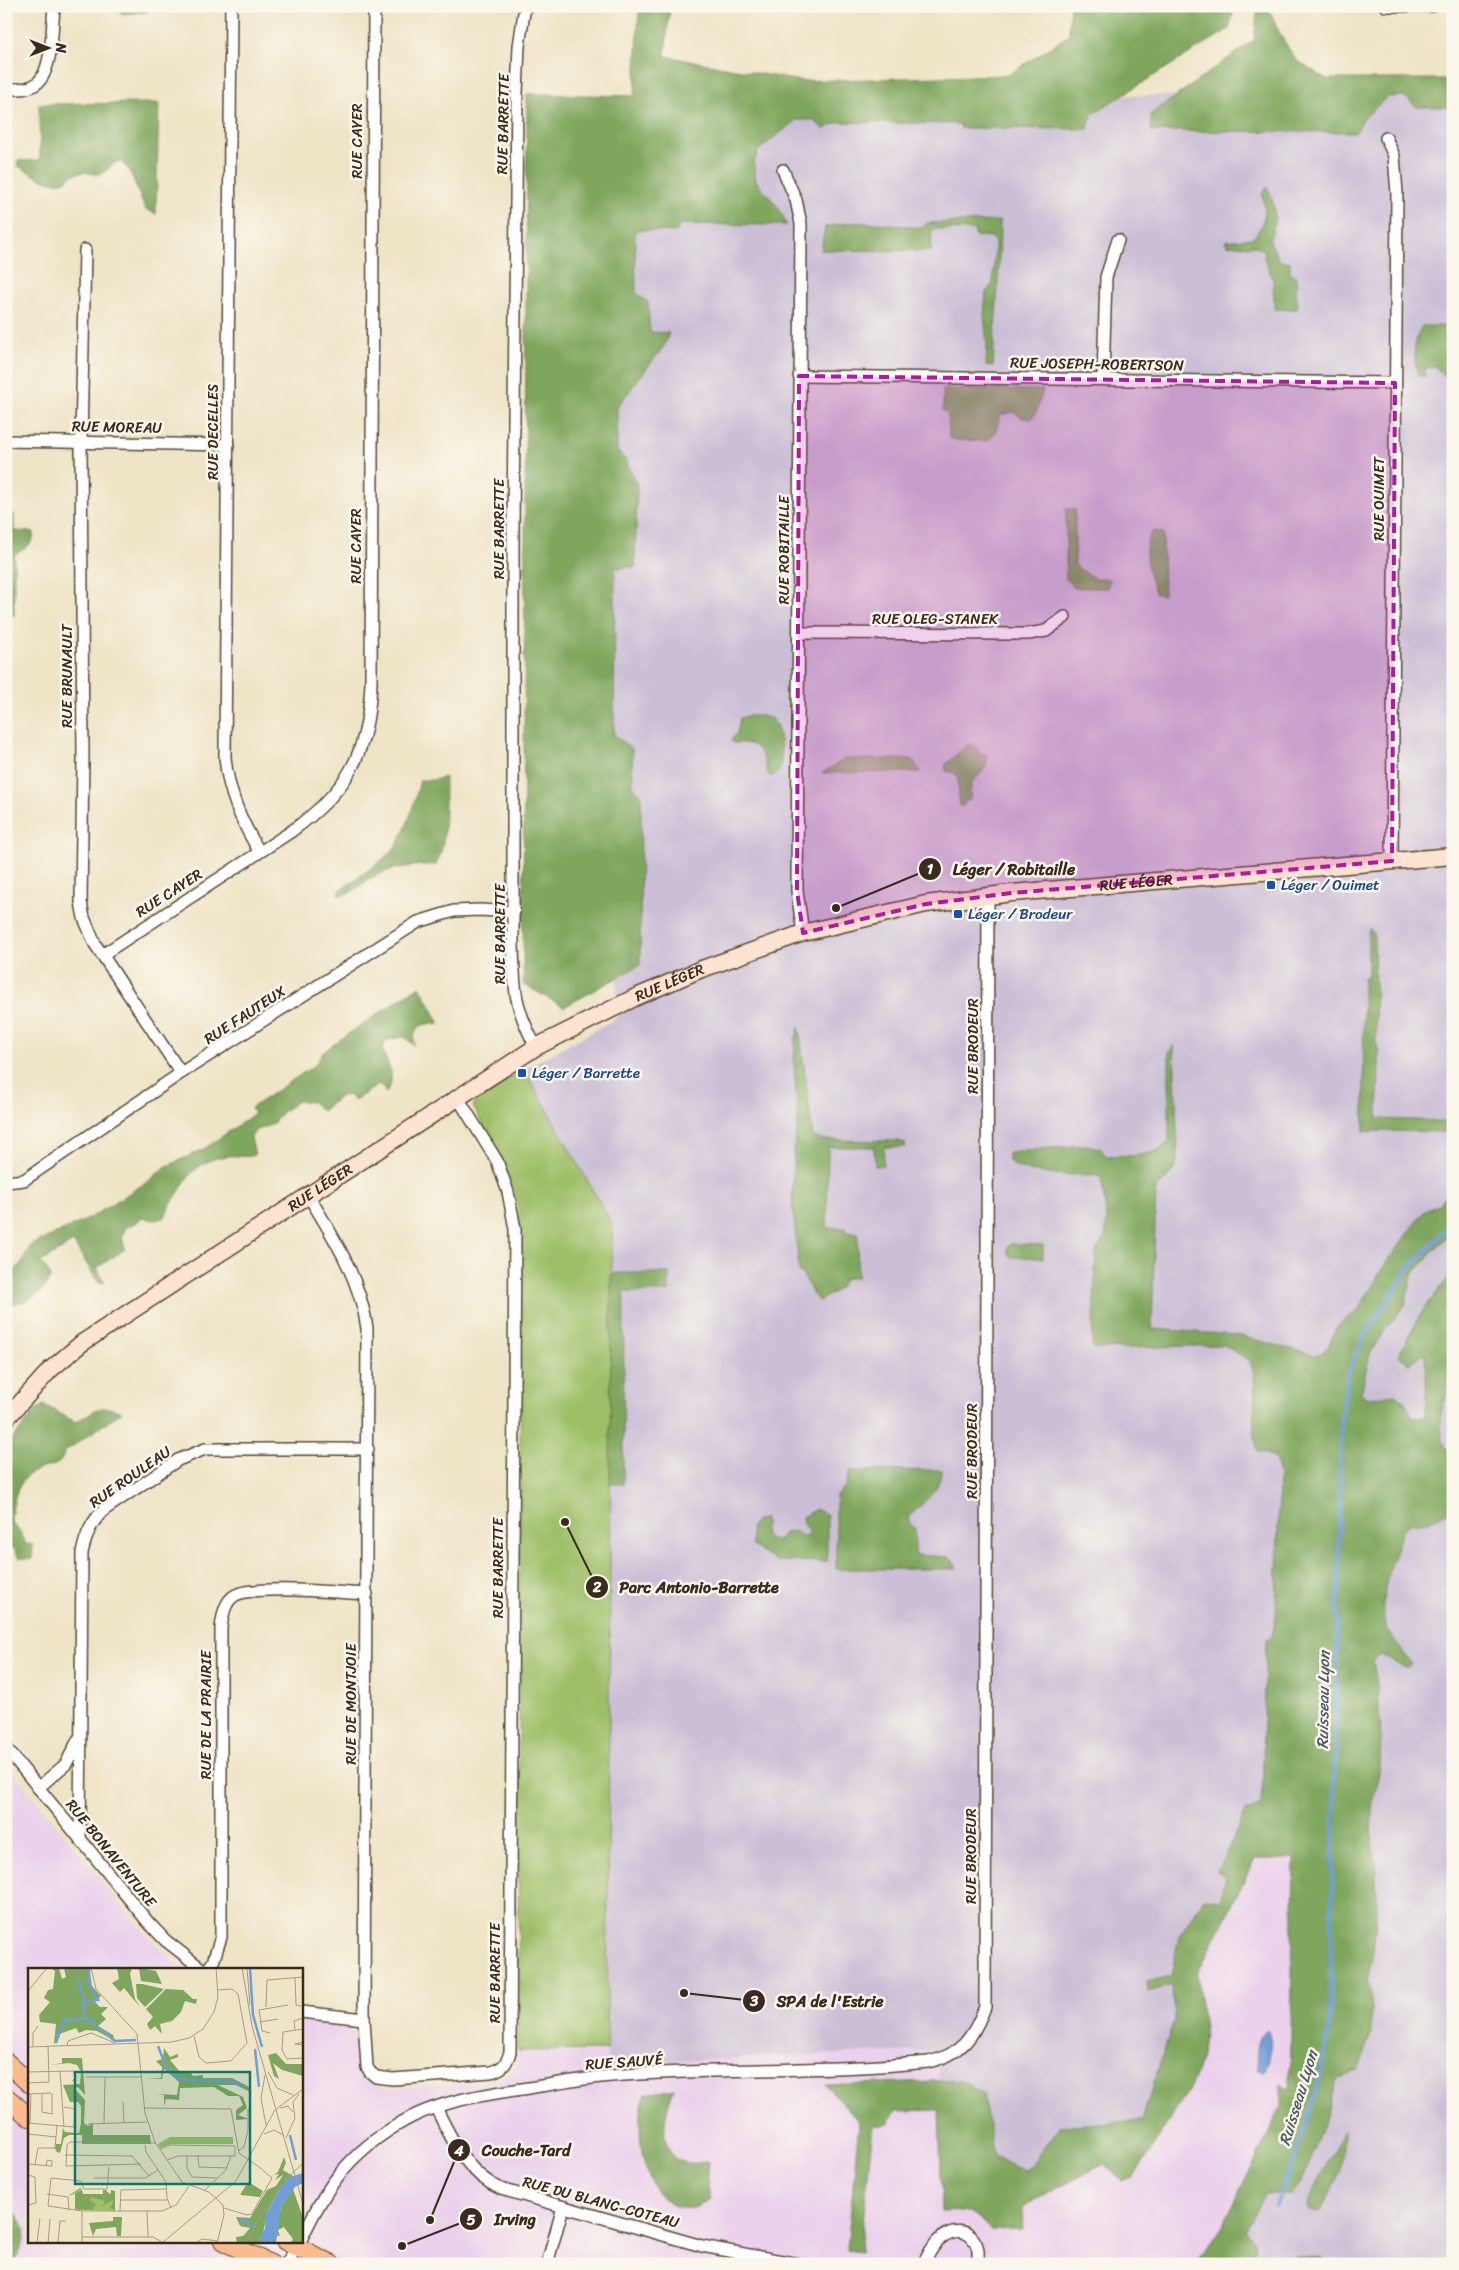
<svg xmlns="http://www.w3.org/2000/svg" width="1459" height="2270" font-family="Sriracha,sans-serif">
<style>
.built{fill:#ebd1eb}
.industrial{fill:#cbbfd5}
.green{fill:#9ebf68;stroke:#6c7443}
.forest{fill:#7ea65c;stroke:#5c683d}
.water{fill:#709ed8;stroke:#56647b}
.lines{fill:none;stroke-linecap:round;stroke-linejoin:round}
.stream{stroke:#709ed8;stroke-width:4}
.street-casing{stroke:#564637;stroke-width:14}
.secondary-casing{stroke:#564637;stroke-width:19}
.primary-casing{stroke:#564637;stroke-width:20}
.street{stroke:#fff;stroke-width:11}
.secondary{stroke:#fde4d1;stroke-width:16}
.primary{stroke:#fbbb8d;stroke-width:18}
.marked{fill:#b5179e;fill-opacity:0.2;stroke:#b5179e;stroke-width:4;stroke-dasharray:10 6;stroke-linejoin:round}
.transit-dot{fill:#1a4fb4;stroke:#fbf7ec;stroke-width:2}
.labels{text-anchor:middle;dominant-baseline:central;stroke-width:5;stroke-linejoin:round;paint-order:stroke}
.street-label{font-size:15px;fill:#3b2a1e;stroke:#fbf7ec}
.transit-label{font-size:15px;fill:#164399;stroke:#fbf7ec;text-anchor:start}
.water-label{font-size:16px;font-style:italic;fill:#505868;stroke:#fbf7ec}
.inset-river{fill:none;stroke:#709ed8;stroke-width:2.5}
.inset-road{fill:none;stroke:#a69a83;stroke-width:1}
.view{fill:#0f766e;fill-opacity:0.15;stroke:#0f766e;stroke-width:2.5}
.inset-edge{fill:none;stroke:#3b2a1e;stroke-width:2.5}
.leader{fill:none;stroke:#3b2a1e;stroke-width:2}
.callout-dot{fill:#3b2a1e;stroke:#fbf7ec;stroke-width:2}
.mark-label{font-size:15px;text-anchor:middle;font-weight:bold;fill:#fff}
.callout-label{font-size:16px;text-anchor:middle;font-weight:bold;fill:#3b2a1e;stroke:#fbf7ec;stroke-width:5;stroke-linejoin:round;paint-order:stroke}
</style>
<rect width="100%" height="100%" fill="#fbf7ec"/>
<filter id="ink" filterUnits="userSpaceOnUse"><feTurbulence type="fractalNoise" baseFrequency=".02" numOctaves="2"/><feDisplacementMap in="SourceGraphic" scale="10" xChannelSelector="R" yChannelSelector="G"/><feConvolveMatrix kernelMatrix="1 2 1 2 8 2 1 2 1" color-interpolation-filters="sRGB"/></filter>
<filter id="wash" filterUnits="userSpaceOnUse"><feTurbulence type="fractalNoise" baseFrequency=".0096" numOctaves="4" result="noise"/><feDisplacementMap in="SourceGraphic" scale="20" xChannelSelector="R" yChannelSelector="G"/><feGaussianBlur stdDeviation="1.12" result="paint"/><feColorMatrix in="noise" values="0 0 0 0 0 0 0 0 0 0 0 0 0 0 0 0 0 1.4 0 .05"/><feComposite in="paint" operator="in"/></filter>
<g filter="url(#wash)">
<rect width="100%" height="100%" fill="#eee4c6"/>
<path class="built" d="M6 1763 133 1921 155 1944 184 1969H29V2241H301V2022L344 2026 354 2032 359 2073 370 2084 385 2089 476 2083 503 2079 512 2072 517 2063 518 2051 607 2050V2064L939 2050 1204 2030 1197 1974 1255 1859 1294 1858 1290 2092 1221 2264H6Z"/>
<path class="industrial" d="M1453 95V2264H1221L1290 2092 1294 1858 1255 1859 1197 1974 1204 2029 1122 2181 1097 2157 941 2203 938 2050 607 2064 610 1484 583 1175 524 1069 617 1018 614 735 613 96Z"/>
<path class="green" d="M524 1069 612 1224 607 2050 518 2051 521 1237 518 1208 509 1176 473 1106 475 1101Z"/>
<g class="forest">
<path d="M123 6H155L146 12 122 14 120 12Z"/>
<path d="M639 6H670L665 56 800 81 1008 75 1069 35 1070 6H1235L1229 29 1092 114 1088 129 961 128 960 124 839 122 824 129 813 120H796L758 151 754 163 756 181 778 207 787 225 680 224 676 232 635 230 636 293 648 302 650 332 669 333 664 346 617 407V451L625 459 637 485 635 567 615 568 614 735 632 749 633 786 641 794 640 965 564 1007 523 984 527 94 635 96Z"/>
<path d="M1258 6H1267L1281 36 1296 60 1326 79H1453V107H1417L1404 96 1387 97 1363 119 1356 132 1151 131V114L1254 40Z"/>
<path d="M156 103 159 104 156 214 145 209 130 171 121 162 114 163C96 184 93 168 75 174 70 176 67 181 62 182 47 185 31 173 18 166L17 161 40 160 39 104Z"/>
<path d="M1267 187C1276 205 1278 222 1269 240L1280 261 1290 262V275H1296L1297 309H1274L1273 280 1264 258 1265 251 1255 246 1227 245 1225 241 1253 238C1265 224 1267 211 1262 194Z"/>
<path d="M1000 221C1000 270 995 318 993 367L986 366 987 345 984 315 986 293 993 283 995 245 993 237 975 236V230L932 229 931 251 821 250 825 227C856 219 890 224 922 228L927 223Z"/>
<path d="M1422 326H1453V378H1447L1434 366 1425 369V377L1418 375C1413 359 1413 340 1422 326Z"/>
<path d="M943 389 1043 390 1037 411 1031 419 1023 418 1013 412 1001 415 995 433 988 441 957 440 949 438 948 415 943 411Z"/>
<path d="M1066 509H1075V566L1097 580 1104 578 1110 580 1107 588H1074L1066 579Z"/>
<path d="M6 514H14V531L34 532C34 545 24 549 14 555V616L6 608Z"/>
<path d="M1153 531 1163 533 1164 595 1156 594C1149 578 1139 545 1153 531Z"/>
<path d="M748 716C756 716 765 715 772 719 780 723 783 761 780 769 779 771 777 773 775 775L770 776 768 774C761 752 761 741 733 743L731 740 737 733 740 718Z"/>
<path d="M968 744 973 745 980 753 986 754C990 768 980 774 971 783L970 800 966 801 963 806H960L957 774 946 771V764Z"/>
<path d="M845 759H912L921 772 822 773Z"/>
<path d="M445 777C444 802 448 843 436 865 418 864 387 868 371 878 359 885 353 895 338 895L342 888C358 877 375 867 389 854 405 840 415 801 420 780H434Z"/>
<path d="M1370 929 1374 935 1376 1043 1379 1051 1378 1119 1453 1121V1132L1364 1131 1363 979 1368 976V933Z"/>
<path d="M420 986 440 1024C423 1022 412 1026 414 1045L404 1037 387 1040 382 1049C388 1064 397 1079 386 1093L380 1084 353 1101 350 1095 341 1096 322 1111 312 1102 298 1101 282 1112 273 1124 255 1131 251 1138 255 1155C246 1158 237 1155 228 1156 204 1159 191 1170 180 1190 173 1202 170 1203 165 1217L156 1220 143 1218 126 1228 122 1236 125 1249 97 1268 105 1283 98 1282 73 1242 41 1262 51 1276C41 1299 28 1300 6 1306V1275L14 1271 22 1262 31 1245 90 1218 150 1180 165 1167 204 1149 254 1114 251 1108 315 1065 323 1052 348 1034Z"/>
<path d="M799 1027 813 1136 822 1140 898 1141 905 1143V1147H884L883 1166H875L874 1147H828L827 1228H845L846 1232 858 1233 857 1278H845L839 1289 819 1301C808 1292 810 1281 799 1272L792 1197 794 1147 798 1121 794 1063 795 1040Z"/>
<path d="M1174 1045 1178 1157C1175 1172 1168 1178 1156 1188L1152 1329 1237 1335 1314 1355 1321 1353 1328 1347 1337 1326 1358 1310 1384 1266 1411 1228 1425 1211 1440 1204 1453 1184V1233L1439 1245 1412 1275 1405 1305 1388 1326 1370 1354 1361 1393 1367 1398 1395 1394 1404 1401 1413 1418 1425 1415 1427 1401 1425 1352 1410 1363 1398 1356 1420 1314 1453 1272V1375L1441 1413V1429L1444 1444 1453 1462V1509L1427 1522 1409 1524 1403 1529 1389 1569 1382 1605 1385 1626 1411 1664 1406 1668 1381 1655 1373 1660 1378 1692 1381 1736 1380 1768 1373 1799 1371 1831 1376 1865 1377 1910 1373 1952 1367 1981 1371 1994 1372 2034 1358 2070 1336 2079C1327 2118 1314 2161 1292 2195L1265 2193 1246 2230 1254 2241 1255 2250 1243 2264H1196L1223 2225 1264 2143 1281 2106V2084L1290 2091 1294 1859H1255L1197 1974 1204 2029 1202 2057 1190 2088 1141 2166 1132 2177 1122 2181 1104 2164 1022 2207 1023 2229 992 2230C974 2213 967 2209 942 2211L939 2110 895 2111 889 2124 873 2126 860 2252 847 2250 859 2122 826 2085 960 2080 983 2094 994 2157 1014 2167 1027 2170 1060 2126 1142 2120 1174 2019 1172 1985 1148 1992 1147 1982 1171 1976 1179 1937 1204 1899 1220 1900 1226 1877 1217 1872 1246 1811 1262 1805 1266 1639 1272 1636 1276 1617 1279 1477C1276 1458 1278 1456 1258 1452 1248 1423 1261 1390 1250 1361L1224 1345 1095 1349 1092 1345 1096 1251 1105 1237 1107 1220 1101 1177 1094 1175C1069 1174 1026 1178 1008 1160V1154L1016 1151 1086 1145 1100 1148 1106 1156C1127 1155 1155 1159 1169 1141V1052Z"/>
<path d="M1010 1244 1043 1245V1258L1011 1257 1008 1255 1007 1248Z"/>
<path d="M611 1273H669V1292H624L623 1484H610Z"/>
<path d="M44 1405 76 1422C96 1410 99 1403 122 1412L64 1452C62 1470 45 1464 33 1472 16 1482 13 1503 11 1521L20 1532 26 1544 33 1545 32 1559 19 1558 13 1547 6 1548V1447L37 1409Z"/>
<path d="M941 1470C942 1488 922 1504 910 1516L909 1522 915 1528V1555L950 1557 956 1566V1569H836V1496L846 1485 850 1471Z"/>
<path d="M816 1509 827 1515V1562L776 1561 752 1545 751 1527 755 1521 764 1518 766 1523 764 1532 767 1538 779 1541 784 1533 795 1531 802 1536H809L802 1517Z"/>
<path d="M674 2089C659 2123 657 2175 709 2161L707 2188 710 2199C705 2202 698 2207 693 2208 643 2215 631 2126 646 2094Z"/>
<path d="M1343 2131 1341 2170 1320 2212 1309 2210 1308 2204Z"/>
<path d="M6 2204C31 2224 27 2239 14 2264H6Z"/>
<path d="M1320 2256 1332 2264H1271C1283 2255 1306 2257 1320 2256Z"/>
</g>
<path class="water" d="M1266 2030C1274 2037 1270 2063 1264 2071L1258 2070C1255 2059 1256 2037 1266 2030Z"/>
<g class="lines">
<g class="stream">
<path d="M1276 2204C1300 2145 1323 2084 1330 2020L1341 1420 1347 1375 1362 1340 1408 1269 1453 1222"/>
<path d="M1270 2264 1271 2258"/>
</g>
</g>
</g>
<g filter="url(#ink)">
<g class="lines">
<g class="street-casing">
<g id="street">
<path d="M231 6 225 757C228 792 241 821 259 851"/>
<path d="M525 6 519 46 517 93 513 529V944C514 989 514 1006 536 1047"/>
<path d="M1386 6H1432"/>
<path d="M6 89C16 89 28 90 36 84 53 72 52 26 54 6"/>
<path d="M1386 138 1394 156 1397 193 1392 861"/>
<path d="M783 170 796 200 801 224 797 891 803 933"/>
<path d="M85 250 81 441 83 759 81 902 84 918 95 944 181 1073"/>
<path d="M799 376 1395 383"/>
<path d="M1103 379 1106 277 1118 240"/>
<path d="M6 441 228 445"/>
<path d="M799 633 1028 634 1046 631 1065 617"/>
<path d="M102 955 289 833C348 791 368 755 371 683L374 6"/>
<path d="M6 1182 24 1180 181 1073 418 922 454 911 480 910 514 912"/>
<path d="M308 1195C334 1238 360 1278 367 1328L364 2019 367 2067 370 2072 376 2077 393 2079 491 2072C503 2069 507 2063 510 2052L515 1229 508 1192 497 1161 458 1098"/>
<path d="M6 1748 148 1922 165 1940 202 1969"/>
<path d="M38 1788 66 1764 78 1740"/>
<path d="M80 1839 82 1553C86 1535 91 1522 104 1510L178 1460 205 1449H368"/>
<path d="M208 1969 213 1962 221 1937V1627C223 1616 224 1603 234 1596 252 1584 341 1593 367 1594"/>
<path d="M301 2012 364 2019"/>
<path d="M436 2108C453 2141 466 2173 501 2189L702 2246 798 2264"/>
<path d="M301 2240C325 2188 348 2154 399 2124 436 2101 486 2094 529 2088 556 2084 584 2078 611 2076 716 2067 823 2073 928 2062 961 2055 973 2038 985 2007L988 896"/>
<path d="M286 2264 300 2243"/>
<path d="M547 2264 563 2207"/>
<path d="M923 2264C929 2254 934 2242 944 2236 965 2222 985 2243 976 2264"/>
</g>
</g>
<g class="secondary-casing">
<g id="secondary">
<path id="s1" d="M6 1419 50 1370 82 1343 536 1047 634 998 699 970 803 933 926 904 1012 893 1453 856"/>
</g>
</g>
<g class="primary-casing">
<g id="primary">
<path d="M6 2062 29 2083"/>
<path d="M6 2097 29 2117"/>
<path d="M223 2241 271 2264"/>
<path d="M285 2241 331 2264"/>
</g>
</g>
<use href="#street" class="street"/>
<use href="#secondary" class="secondary"/>
<use href="#primary" class="primary"/>
</g>
</g>
<path class="marked" d="M799 376 1395 383 1392 861 1012 893 926 904 803 933 797 891Z"/>
<g class="transit-dot">
<rect x="1266" y="880" width="10" height="10" rx="2.5"/>
<rect x="953" y="909" width="10" height="10" rx="2.5"/>
<rect x="517" y="1068" width="10" height="10" rx="2.5"/>
</g>
<g class="labels">
<g class="street-label">
<text transform="translate(503 124) rotate(-89)">RUE BARRETTE</text>
<text transform="translate(357 141) rotate(-90)">RUE CAYER</text>
<text transform="translate(1097 364) rotate(1)">RUE JOSEPH-ROBERTSON</text>
<text transform="translate(117 427) rotate(1)">RUE MOREAU</text>
<text transform="translate(213 432) rotate(-90)">RUE DECELLES</text>
<text transform="translate(1379 499) rotate(-90)">RUE OUIMET</text>
<text transform="translate(499 529) rotate(-90)">RUE BARRETTE</text>
<text transform="translate(356 546) rotate(-90)">RUE CAYER</text>
<text transform="translate(784 550) rotate(-90)">RUE ROBITAILLE</text>
<text x="935" y="619">RUE OLEG-STANEK</text>
<text transform="translate(67 676) rotate(-90)">RUE BRUNAULT</text>
<text stroke="none"><textPath href="#s1" startOffset="1278">RUE LÉGER</textPath></text>
<text transform="translate(169 893) rotate(-33)">RUE CAYER</text>
<text transform="translate(500 934) rotate(-90)">RUE BARRETTE</text>
<text stroke="none"><textPath href="#s1" startOffset="798">RUE LÉGER</textPath></text>
<text transform="translate(245 1015) rotate(-33)">RUE FAUTEUX</text>
<text transform="translate(973 1046) rotate(-90)">RUE BRODEUR</text>
<text stroke="none"><textPath href="#s1" startOffset="392">RUE LÉGER</textPath></text>
<text transform="translate(972 1451) rotate(-90)">RUE BRODEUR</text>
<text transform="translate(130 1477) rotate(-35)">RUE ROULEAU</text>
<text transform="translate(498 1568) rotate(-90)">RUE BARRETTE</text>
<text transform="translate(351 1704) rotate(-90)">RUE DE MONTJOIE</text>
<text transform="translate(206 1715) rotate(-90)">RUE DE LA PRAIRIE</text>
<text transform="translate(111 1853) rotate(51)">RUE BONAVENTURE</text>
<text transform="translate(971 1856) rotate(-90)">RUE BRODEUR</text>
<text transform="translate(495 1973) rotate(-90)">RUE BARRETTE</text>
<text transform="translate(624 2062) rotate(-4)">RUE SAUVÉ</text>
<text transform="translate(601 2202) rotate(15)">RUE DU BLANC-COTEAU</text>
</g>
<g class="transit-label">
<text x="1281" y="885">Léger / Ouimet</text>
<text x="968" y="914">Léger / Brodeur</text>
<text x="532" y="1073">Léger / Barrette</text>
</g>
<g class="water-label">
<text transform="translate(1323 1700) rotate(-89)">Ruisseau Lyon</text>
<text transform="translate(1298 2098) rotate(-73)">Ruisseau Lyon</text>
</g>
</g>
<g transform="translate(28 1968)">
<rect width="275" height="275" fill="#eee4c6"/>
<path d="M142 169H205V176H143L132 180 130 176ZM53 219 55 226H75V222H79V226H87V243L47 242V226L40 228Z" fill="#9ebf68"/>
<path d="M23 0H31L34 11 38 9 36 0H61L64 18 73 28 67 34 72 39H80L73 46 78 51 70 58 85 67 87 73 69 63 58 62 51 65 48 60 29 67V74L26 76 28 56 12 54 11 47 22 34 16 30 20 22 25 21 27 3ZM89 0H104L102 6 107 31 112 39 96 20 92 24 84 15 91 11ZM111 0 128 3 134 16 113 13ZM108 16H114L136 21 117 39 109 30ZM138 21 155 22 165 31H169L168 36 157 33 153 44 144 53 132 56 134 66 127 58 122 62 119 56 125 49 118 41ZM136 80 142 89 150 86V80V89L142 92 152 104 162 103 165 108 175 107V110H204L221 119 224 125 208 117H190L215 129 219 140 210 147 221 151 208 152V142L215 137 211 128H200L186 119 152 120 151 132 138 131 136 138V127L128 126 149 127 151 114 136 101 134 111H119L133 110 134 99 128 93 135 91ZM248 85 258 96H275V108L254 102 245 95 251 111 246 108 240 87ZM34 90H54L57 127 50 119 46 120 57 132 56 155 60 158 65 155V167H122L123 176H54V167H41L36 170 32 185 29 184 27 181 28 176H33L35 160 37 164 51 165 53 155V138L50 134H42L35 117 52 116 53 104 49 97 41 95 22 97 34 95ZM256 189 258 195 255 202 265 208 253 219 240 242 235 265 230 275H209L208 269 215 268 222 260 212 258 208 249 222 250 239 222 248 218 255 207 247 212 251 206 246 207 250 204ZM220 214 235 223 232 229 212 227ZM265 221 275 250V275H263L265 271 256 259 250 262 252 268 247 267 253 239ZM54 222 55 226H75V222L83 226V222L87 223V242L82 240 86 231 74 238 77 233 63 229 62 232 68 237 64 242 47 241V226ZM85 249H94L93 268H89L88 259 68 261 65 268 61 255 85 253Z" fill="#7ea65c"/>
<path d="M275 205V215L267 219 253 239 248 275H230L237 260 238 246 253 219 262 209Z" fill="#709ed8"/>
<path class="inset-river" d="M61 0V15L70 32 54 34 58 50 87 73 108 72M222 0 225 47 234 79M50 11 56 31M28 75 36 52 57 51M130 78 138 99 150 111 203 114 217 118M227 81 231 119M262 167 268 192M210 251 225 257"/>
<path class="inset-road" d="M63 0 68 21 109 66 117 145 127 174 154 214 181 224 195 237 196 247 189 275M214 0 224 58 275 236M219 0 222 37M267 9 268 37 273 38M0 23 19 0M238 39 239 12 275 9M232 54 250 51M275 61 255 64 254 82 259 91 275 90M267 62 266 53 275 50M242 65 234 63 231 42 260 37M166 68 171 89 178 95 203 93 219 75 210 26 204 21 190 22M275 74 267 76 275 77M5 78V65L10 58M39 78 40 73 63 65 87 75M0 79 144 74 161 70 175 61 186 44 190 29 188 0M32 103 36 159M0 104 45 103 48 110 44 113M240 104 249 120 265 127M237 107 233 130 238 157M58 109H114M0 115 21 114 20 78M0 126 23 125 24 126V146L14 144V126M95 134 96 155M116 140 203 141 211 185 231 199M252 140 260 138 265 144M0 155 46 159 47 141 36 139M2 155 3 126M76 155 77 109M60 156 119 154M0 166 28 169M236 166 246 162 255 167M258 170 267 150 265 134 271 126M117 177 118 184 138 214 139 230 143 240M132 181 142 177 207 178V188H150L139 192M210 183 216 179 220 162V141L223 146M37 187 104 188 121 208M159 188V200L164 209 189 210M170 188 171 199 199 200M0 196 23 198H24V193L19 192 18 198M113 196 38 198 39 177 42 174 128 175M7 197 10 180H27L29 158M81 199 79 221H56L53 213 23 210 20 238 54 243H134L148 237 161 218M0 207 7 209 8 235 0 237M66 210H117L130 202M177 222 198 202 203 188M19 226 40 229 41 242M92 232H139M196 240 219 247 224 246 244 210 230 198M92 243 93 222 138 221M119 243 120 269M54 269H125L134 274M9 275 12 250M20 275 22 251M30 275 32 253H38M54 275V243M134 275 208 213 247 142 275 121M168 275 174 271 190 273M217 275 250 219 275 195"/>
<path class="view" d="M47 104H222V216H47Z"/>
<rect width="275" height="275" class="inset-edge"/>
</g>
<path class="leader" d="M836 908L930 869M565 1522L597 1587M684 1993L754 2001M430 2220L459 2150M402 2246L471 2219"/>
<g class="callout-dot">
<circle cx="836" cy="908" r="5"/>
<circle cx="565" cy="1522" r="5"/>
<circle cx="684" cy="1993" r="5"/>
<circle cx="430" cy="2220" r="5"/>
<circle cx="402" cy="2246" r="5"/>
<circle cx="930" cy="869" r="12"/>
<circle cx="597" cy="1587" r="12"/>
<circle cx="754" cy="2001" r="12"/>
<circle cx="459" cy="2150" r="12"/>
<circle cx="471" cy="2219" r="12"/>
</g>
<g class="mark-label">
<text x="930" y="874">1</text>
<text x="597" y="1592">2</text>
<text x="754" y="2006">3</text>
<text x="459" y="2156">4</text>
<text x="471" y="2225">5</text>
</g>
<g class="callout-label">
<text x="1014" y="875">Léger / Robitaille</text>
<text x="699" y="1593">Parc Antonio-Barrette</text>
<text x="830" y="2007">SPA de l'Estrie</text>
<text x="526" y="2156">Couche-Tard</text>
<text x="515" y="2225">Irving</text>
</g>
<rect width="1459" height="2270" fill="none" stroke="#fbf7ec" stroke-width="25"/>
<g transform="translate(48 48) rotate(90)" stroke="#fbf7ec" stroke-width="4" paint-order="stroke">
<path d="M0-4L9 19L0 12L-9 19Z" fill="#3b2a1e"/>
<text y="-8" font-size="14" font-weight="bold" text-anchor="middle" fill="#3b2a1e">N</text>
</g>
</svg>
